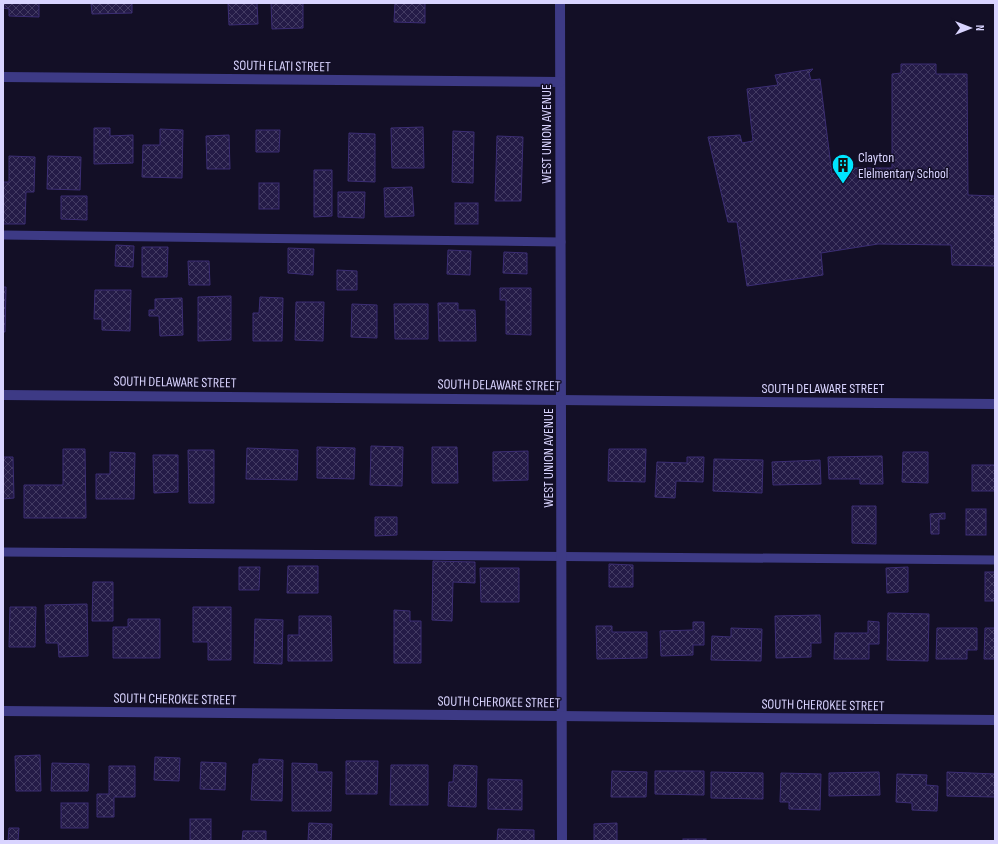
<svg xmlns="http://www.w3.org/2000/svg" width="998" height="844" font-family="'Sofia Sans Condensed',sans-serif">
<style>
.building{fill:url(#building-cross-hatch);stroke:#3b2d73}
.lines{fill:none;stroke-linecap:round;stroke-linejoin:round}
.service{stroke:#3d3a85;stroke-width:9}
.minor{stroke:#3d3a85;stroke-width:10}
.labels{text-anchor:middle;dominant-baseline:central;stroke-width:3;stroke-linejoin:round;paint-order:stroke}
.street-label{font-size:14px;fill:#d9d4ff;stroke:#130f26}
.poi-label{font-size:14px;fill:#d9d4ff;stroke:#130f26;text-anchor:start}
</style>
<defs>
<pattern id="building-cross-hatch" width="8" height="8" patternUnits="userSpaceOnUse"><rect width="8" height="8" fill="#241b47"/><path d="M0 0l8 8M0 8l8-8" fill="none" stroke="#433b63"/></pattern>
</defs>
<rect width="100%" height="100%" fill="#130f26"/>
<g class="building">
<path d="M3 3H39V17L9 16V9L3 8Z"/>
<path d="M91 3H132V13L92 14Z"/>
<path d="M228 3H257L258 24 229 25Z"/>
<path d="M271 3H303V28L272 29Z"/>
<path d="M395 3H425V23L394 22Z"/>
<path d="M901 64H936V74H967L968 195 995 196V266L952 265 951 245 878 244 821 253 823 275 747 286 737 222H728L708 137 740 135 742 143 753 141 747 89 778 85 775 75 813 69 809 73 811 80 820 79 832 174 840 172V168H892V74L901 73Z"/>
<path d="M423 127 424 168H392L391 128Z"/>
<path d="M94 128H110V136L133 135V163L94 164Z"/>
<path d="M160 129 183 130 182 178 142 177 143 145H160Z"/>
<path d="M256 130H280L279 152H256Z"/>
<path d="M453 131 474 132 473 183 452 182Z"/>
<path d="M349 133 375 134V182L348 181Z"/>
<path d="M229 135 230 169H207L206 136Z"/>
<path d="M497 136 523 137 521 201H495Z"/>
<path d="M9 156 35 157 34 192H26L25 224H3V182H9Z"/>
<path d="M48 156 81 157 80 190 47 189Z"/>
<path d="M314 170H332V216L314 217Z"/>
<rect x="259" y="183" width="20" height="26"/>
<path d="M412 187 414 216 385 217 384 188Z"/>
<path d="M338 192H365L364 218 338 217Z"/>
<path d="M61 196H87V220L61 219Z"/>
<rect x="455" y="203" width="23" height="21"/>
<path d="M116 245 134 246 133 267 115 266Z"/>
<path d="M142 247H168L167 277H142Z"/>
<path d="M288 248 314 249 313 275 288 273Z"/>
<path d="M448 250 471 251 470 275 447 274Z"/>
<path d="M504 252 527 253V274L503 273Z"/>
<path d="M188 261H209L210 285H189Z"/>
<path d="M337 270 357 271V290H337Z"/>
<path d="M3 287H6L5 332H3Z"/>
<path d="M500 288H531V335L506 334V300H500Z"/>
<path d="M95 290H131L130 331 102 330V319H94Z"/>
<path d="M231 296V340L198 341V297Z"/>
<path d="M260 297 283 298 282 341H253V313H259Z"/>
<path d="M182 298 183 335 160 336 159 316H149V310H155V299Z"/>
<path d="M296 302H324L323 341 295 340Z"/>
<path d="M438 303H458V310H475L476 341H439Z"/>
<path d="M352 304 377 305V338L351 337Z"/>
<path d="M394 304H428V339H395Z"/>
<path d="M371 446 403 447 402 486 370 485Z"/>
<path d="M317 447 355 448 354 479 317 478Z"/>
<path d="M432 447H457L458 483H432Z"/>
<path d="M247 448 298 450 297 480 246 479Z"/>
<path d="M63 449H85L86 518H24V485H63Z"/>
<path d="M609 449H646L645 482 608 481Z"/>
<path d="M188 450H214V503H189Z"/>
<path d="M528 451V480L493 481V452Z"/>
<path d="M110 452 135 453 134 499H96V474H110Z"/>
<path d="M903 452H928V483L902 482Z"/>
<path d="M153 455H178V492L154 493Z"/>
<path d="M882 456 883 484H860V479H829L828 457Z"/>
<path d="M3 457H13L14 498 3 499Z"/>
<path d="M687 457H704L703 482 676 481 675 498 655 497 657 462 687 463Z"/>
<path d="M714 459 763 460 762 493 713 491Z"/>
<path d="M820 460 821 484 773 485 772 462Z"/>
<rect x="972" y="465" width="23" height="26"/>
<path d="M852 506H876V544L852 543Z"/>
<rect x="966" y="509" width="20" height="26"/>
<path d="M945 513V519H939V534H931L930 514Z"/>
<path d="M375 517H397V535L375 536Z"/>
<path d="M433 561 475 562V583L453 582 452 621 432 620Z"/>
<path d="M609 564 633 565V587H609Z"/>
<path d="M288 566H318V593H287Z"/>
<path d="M239 567H260L259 590H239Z"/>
<path d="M908 567V592L887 593 886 568Z"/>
<path d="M480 568H519V602H481Z"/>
<rect x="985" y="572" width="10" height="29"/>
<path d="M93 582H113V621H92Z"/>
<path d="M87 604 88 656 59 657 58 643H46L45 605Z"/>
<path d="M10 607H36L35 647H9Z"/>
<path d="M193 607H231V660H208V642H193Z"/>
<path d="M394 610 410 611V621H421V663H394Z"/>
<path d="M888 613 929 614 928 661 887 660Z"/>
<path d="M820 615 821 643H811V657L776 658 775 616Z"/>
<path d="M299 616H331L332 661H288V635H299Z"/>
<path d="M128 619H160V658H113V627H128Z"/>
<path d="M255 619 283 620 282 664 254 663Z"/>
<path d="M868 621 879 622V644H869V659H834L835 633H868Z"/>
<path d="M693 622H704V645H693V655L661 656 660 631 693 630Z"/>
<path d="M596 626H612V632H647V658L597 659Z"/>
<path d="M731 628 762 629 761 661 711 660 712 636 731 637Z"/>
<path d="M937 628H977V650H967V659H936Z"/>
<path d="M985 628H995V659H984Z"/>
<path d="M40 755 41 791H16L15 756Z"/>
<path d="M155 757 180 758 179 781 154 780Z"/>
<path d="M259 759 283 760 282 801 251 800 253 764H259Z"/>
<path d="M346 761H378L377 794H346Z"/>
<path d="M201 762 226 763 225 790 200 789Z"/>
<path d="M52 763 89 764 88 791H51Z"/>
<path d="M292 763 317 764V772H332L331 811H292Z"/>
<path d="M391 765H428V805H390Z"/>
<path d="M454 765 477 766 476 807 448 806 449 782H453Z"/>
<path d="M109 766H135V797H114V817H97V794H109Z"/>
<path d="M612 771 647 772 646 797H611Z"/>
<path d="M655 771H704V795L655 794Z"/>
<path d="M711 772 763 773V799L711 798Z"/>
<path d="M879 772 880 795 829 796V773Z"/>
<path d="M947 772 995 774V797L947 796Z"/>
<path d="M781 773 821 774 820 810 789 809V802H780Z"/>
<path d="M897 774 927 775 926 785 938 786 937 811 912 810V803L896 802Z"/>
<path d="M488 779 522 780V810L488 809Z"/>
<rect x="61" y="803" width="27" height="25"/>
<rect x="190" y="819" width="21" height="22"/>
<path d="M309 823 332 824 331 841H308Z"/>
<path d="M617 823V841H594V824Z"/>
<path d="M9 828H19L18 841H8Z"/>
<path d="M498 829 534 830V841H497Z"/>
<path d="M243 831H266V841H242Z"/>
<rect x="683" y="839" width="23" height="2"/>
</g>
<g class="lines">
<g class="service">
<path d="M3 235 561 242"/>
<path d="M3 552 995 560"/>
</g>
<g class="minor">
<path d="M560 3 562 841"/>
<path d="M3 77 560 82"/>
<path d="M3 395 995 404"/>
<path d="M3 711 995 720"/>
</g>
</g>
<defs>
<g id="building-pin" transform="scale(1.15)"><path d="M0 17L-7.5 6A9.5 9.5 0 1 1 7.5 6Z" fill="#00e5ff" stroke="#130f26"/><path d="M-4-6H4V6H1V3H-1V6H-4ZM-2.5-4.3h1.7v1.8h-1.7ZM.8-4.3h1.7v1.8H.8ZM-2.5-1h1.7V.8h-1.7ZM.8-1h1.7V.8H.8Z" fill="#111"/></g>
</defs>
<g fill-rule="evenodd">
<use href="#building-pin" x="843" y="165"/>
</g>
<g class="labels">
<g class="street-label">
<text transform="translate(282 66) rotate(1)">SOUTH ELATI STREET</text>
<text transform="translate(546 134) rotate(-90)">WEST UNION AVENUE</text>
<text transform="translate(175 382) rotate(1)">SOUTH DELAWARE STREET</text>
<text transform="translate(499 385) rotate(1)">SOUTH DELAWARE STREET</text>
<text x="823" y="388">SOUTH DELAWARE STREET</text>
<text transform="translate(548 458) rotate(-90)">WEST UNION AVENUE</text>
<text transform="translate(175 699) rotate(1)">SOUTH CHEROKEE STREET</text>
<text transform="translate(499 702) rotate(1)">SOUTH CHEROKEE STREET</text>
<text transform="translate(823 705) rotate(1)">SOUTH CHEROKEE STREET</text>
</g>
<g class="poi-label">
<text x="858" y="157">Clayton<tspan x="858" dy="16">Elelmentary School</tspan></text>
</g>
</g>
<rect width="998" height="844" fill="none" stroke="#d9d4ff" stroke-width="8"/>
<g transform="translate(970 28) rotate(90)" stroke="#130f26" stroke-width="3" paint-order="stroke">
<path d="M0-3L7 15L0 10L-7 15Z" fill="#d9d4ff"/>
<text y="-6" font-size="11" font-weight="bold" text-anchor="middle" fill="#d9d4ff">N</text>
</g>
</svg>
